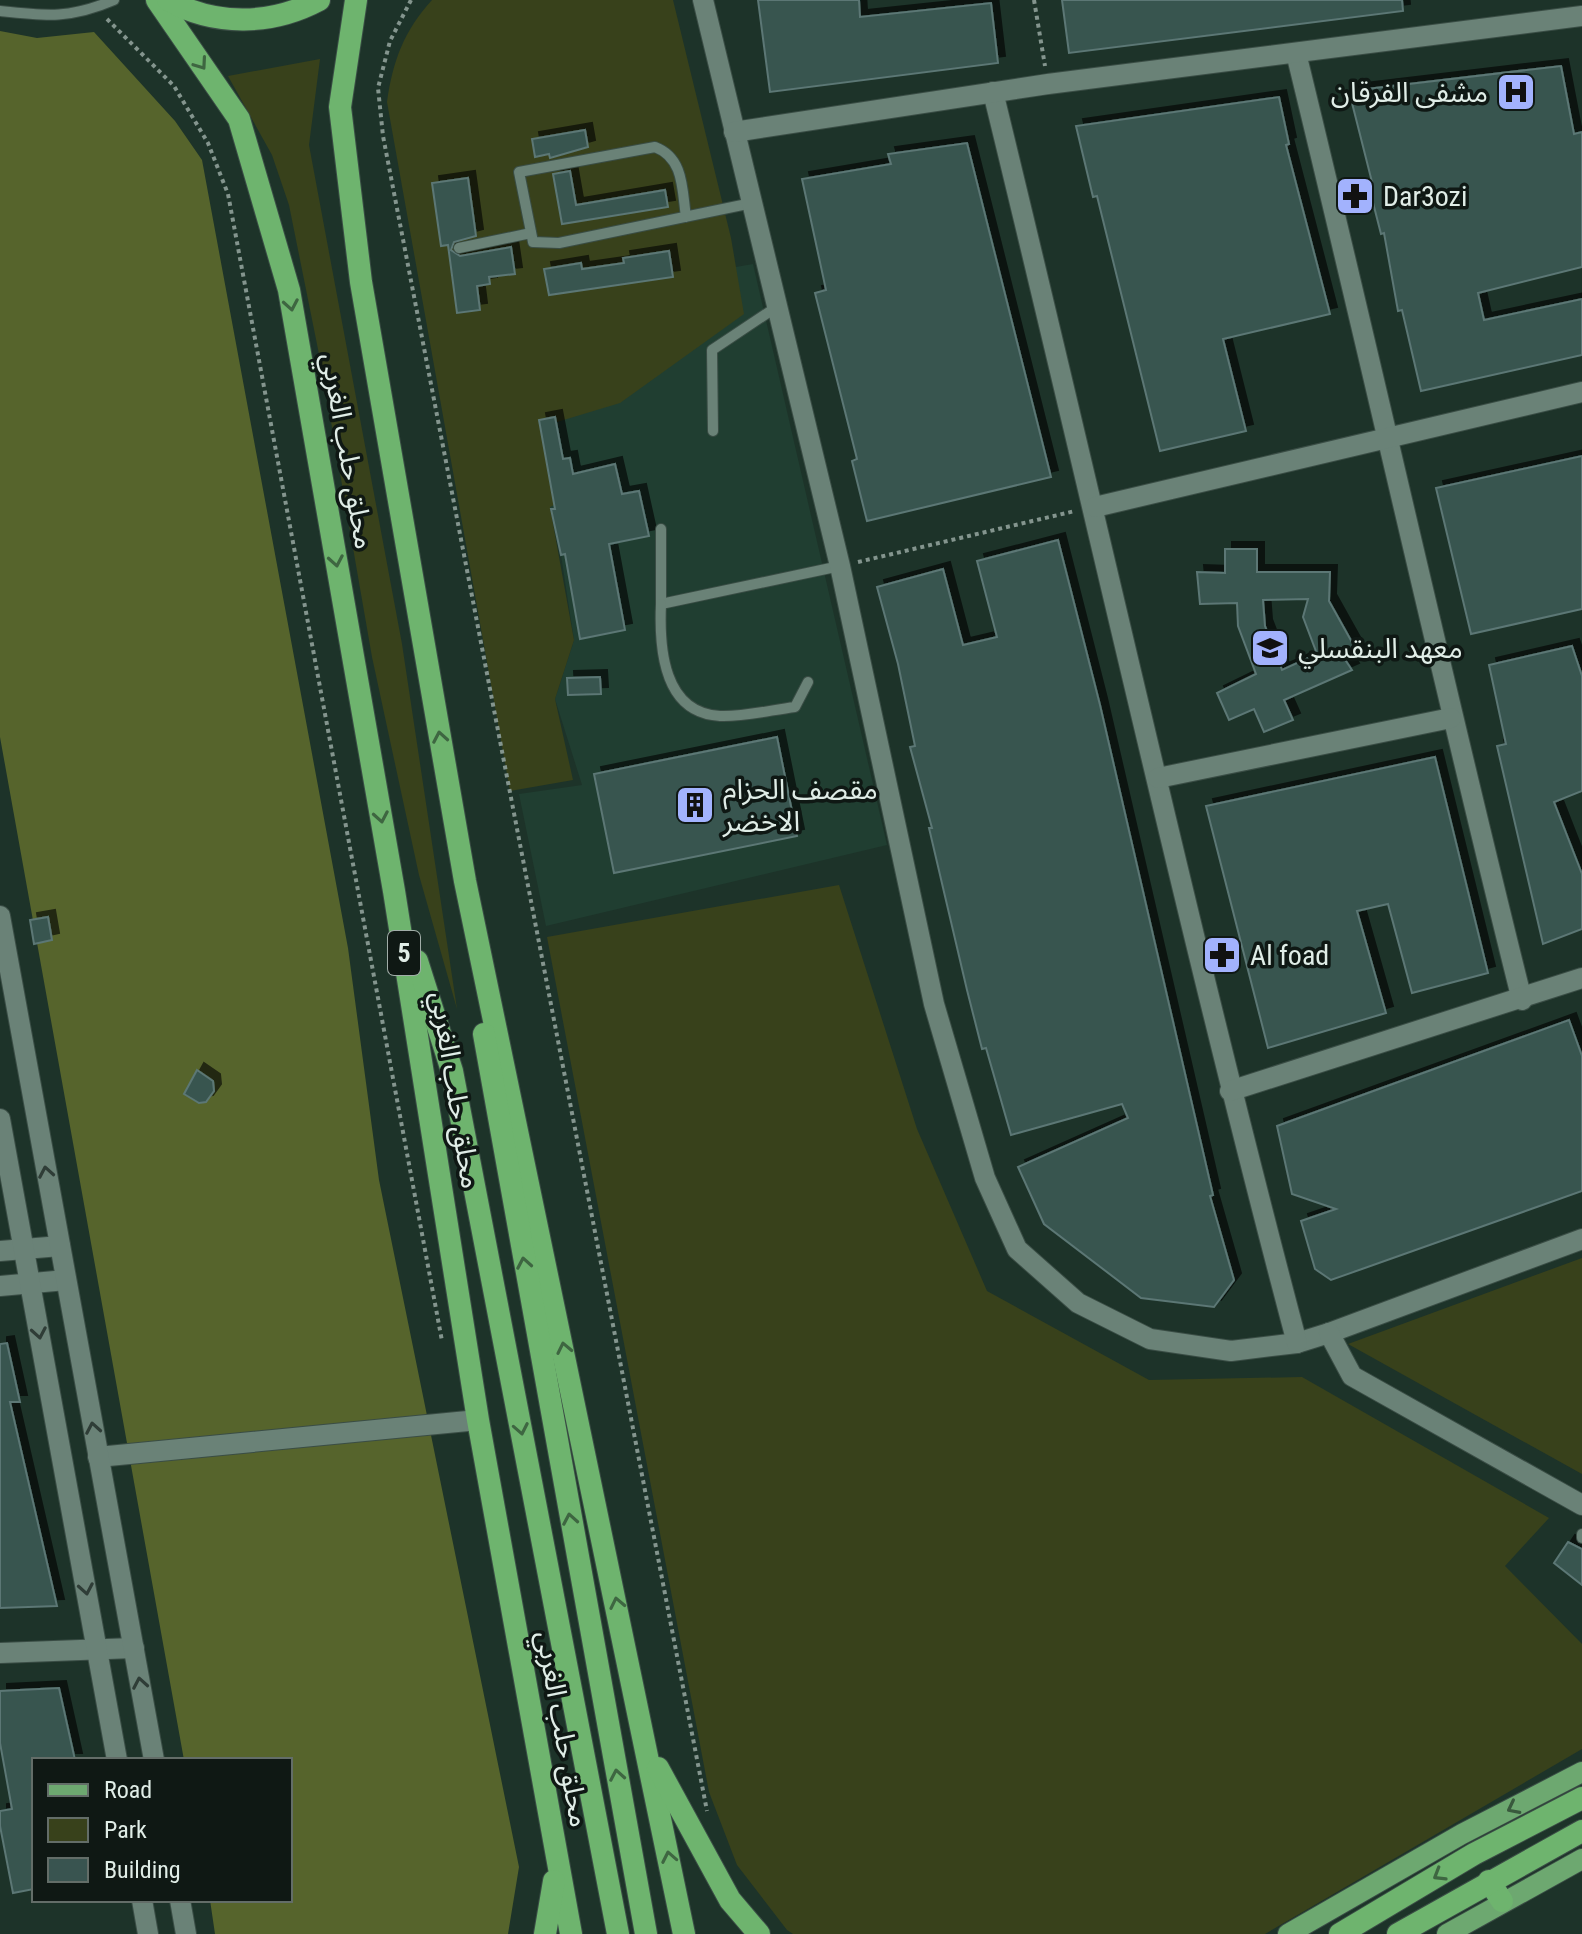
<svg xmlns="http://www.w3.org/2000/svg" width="1582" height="1934" font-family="'Roboto Condensed','Noto Sans Arabic',sans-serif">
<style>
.built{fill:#203e31}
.green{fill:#38411b}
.forest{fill:#56642c}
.building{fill:#395450;stroke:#5b7774;stroke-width:2;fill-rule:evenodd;filter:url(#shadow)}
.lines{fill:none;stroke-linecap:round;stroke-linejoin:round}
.service-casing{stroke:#3a4d45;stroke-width:12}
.minor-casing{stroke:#3a4d45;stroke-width:22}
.tertiary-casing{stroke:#3a4d45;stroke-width:22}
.primary-casing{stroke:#3a4d45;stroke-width:22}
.trunk-casing{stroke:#3a4d45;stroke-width:24}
.path{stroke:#84958e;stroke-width:4;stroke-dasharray:4 4;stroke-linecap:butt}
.service{stroke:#6a8277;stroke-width:10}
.minor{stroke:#6a8277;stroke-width:20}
.tertiary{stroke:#6a8277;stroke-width:20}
.primary{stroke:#6da870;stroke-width:20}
.trunk{stroke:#6eb46e;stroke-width:22}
.oneway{stroke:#3e6641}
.oneway2{stroke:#2f3d37}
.oneway3{stroke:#39593d}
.labels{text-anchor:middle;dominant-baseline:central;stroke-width:7;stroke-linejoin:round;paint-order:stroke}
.shield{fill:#0f1814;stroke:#a1ada8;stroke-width:2}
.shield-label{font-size:26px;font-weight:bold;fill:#e0ede7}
.poi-label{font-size:28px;fill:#e0ede7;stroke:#0f1814;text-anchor:start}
.street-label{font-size:28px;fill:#e0ede7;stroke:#0f1814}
</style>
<defs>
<filter id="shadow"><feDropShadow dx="7" dy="-7" stdDeviation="0" flood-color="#0009"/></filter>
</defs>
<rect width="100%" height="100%" fill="#1d3329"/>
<path class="built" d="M753 264 887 845 546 926 519 794 582 785 555 699 574 640 561 555 529 415 440 319Z"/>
<g class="green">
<path d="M432 0H673L731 238 744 314 620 403 547 425 562 501 550 507 574 640 555 699 573 780 510 791 387 102C393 60 404 31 432 0Z"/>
<path d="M320 59 309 145 402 644 457 1009 419 875 372 657 321 364 289 205 272 155 228 76Z"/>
<path d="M839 885 917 1129 987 1291 1149 1380 1302 1377 1549 1518 1505 1566 1582 1644V1749L1265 1934H793L787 1930 737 1865 709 1792 547 937Z"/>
<path d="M1582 1258V1474L1348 1344Z"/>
</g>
<path class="forest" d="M0 31 37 38 94 32 175 121 202 160 348 948 379 1180 519 1867 508 1934H215L210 1900H290V1760H184L0 737Z"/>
<g class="building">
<path d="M758 0H859L860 17 991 3 998 63 770 92Z"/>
<path d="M1062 0H1402L1403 11 1069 53Z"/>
<path d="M1561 66 1574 134 1582 132V267L1478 293 1484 320 1582 299V355L1421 391 1402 310 1398 311 1384 233 1381 234 1368 183 1372 182 1349 91Z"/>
<path d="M1279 97 1289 144 1286 145 1330 314 1223 339 1246 431 1160 451 1097 196 1093 197 1076 126Z"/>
<path d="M585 130 588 147 550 158 549 154 535 157 532 139Z"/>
<path d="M967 143 1051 477 867 521 852 461 857 459 815 293 826 290 802 179 891 164 888 154Z"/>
<path d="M570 171 576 205 665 190 668 207 562 224 553 174Z"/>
<path d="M468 178 476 236 454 242 451 250 460 256 511 247 515 274 489 277 490 284 477 286 480 310 457 313 448 245 441 246 432 183Z"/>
<path d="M669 251 673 277 549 295 544 269 581 263 582 269 624 263 623 258Z"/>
<path d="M555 417 563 459 570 458 573 474 615 464 622 494 639 491 649 536 609 544 625 630 580 639 565 554 561 555 551 509H555L539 420Z"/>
<path d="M1582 456V609L1471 634 1436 488Z"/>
<path d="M1058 540 1100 705 1213 1195 1210 1196 1234 1280 1214 1307 1141 1298 1044 1224 1018 1167 1128 1118 1122 1104 1011 1135 986 1048 982 1049 967 990 929 828H932L910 747 915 746 898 664 877 587 943 569 963 645 997 637 977 561Z"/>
<path d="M1225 549H1257V572H1330L1329 601 1358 653 1344 658 1352 670 1284 700 1293 720 1264 732 1254 709 1229 720 1217 693 1256 674 1238 626 1237 603 1200 604 1197 572 1225 573ZM1308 599 1303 617 1317 654 1282 670 1265 626 1263 600Z"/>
<path d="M1572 646 1582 676V791L1554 802 1582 874V929L1543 944 1497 746 1506 744 1489 665Z"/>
<path d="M600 677 601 694 568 695 567 678Z"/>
<path d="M777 737 797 836 614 873 594 774Z"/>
<path d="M1435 757 1488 973 1412 993 1388 904 1357 911 1386 1013 1268 1048 1206 806Z"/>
<path d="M48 917 52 940 34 944 30 920Z"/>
<path d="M1569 1020 1582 1056V1191L1331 1280 1315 1269 1301 1221 1336 1209 1292 1194 1277 1126Z"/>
<path d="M197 1070 213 1081 214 1091 206 1102 199 1103 184 1094Z"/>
<path d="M7 1343 20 1402H10L57 1606 0 1608V1344Z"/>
<path d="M1568 1542 1582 1549V1585L1554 1563Z"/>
<path d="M59 1688 75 1760H34V1889L13 1893 0 1826V1811L12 1809 0 1743V1691Z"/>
</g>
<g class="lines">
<g class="service-casing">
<g id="service">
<path d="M0 11C46 16 70 19 114 0"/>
<path d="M686 217C682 189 684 158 655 147L519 172 533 242 559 243 752 203"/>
<path d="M459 248 531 233"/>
<path d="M713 431 712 350 778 306"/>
<path d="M661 529V604L840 566"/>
<path d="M661 604C659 648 663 713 720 716 744 717 771 710 795 707L808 682"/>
<path d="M1582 1534V1538"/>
</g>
</g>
<g class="minor-casing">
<g id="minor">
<path d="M703 0 840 566 934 1004 985 1178 1017 1249 1078 1303 1150 1339 1231 1351 1297 1343 1329 1333 1582 1239"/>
<path d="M1296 53C1373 368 1443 685 1522 1000"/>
<path d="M993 92C1095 509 1187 928 1297 1343"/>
<path d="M734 132 1048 84 1582 16"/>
<path d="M1095 507 1582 392"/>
<path d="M1158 778 1451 718"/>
<path d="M1230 1091 1582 978"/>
<path d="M0 1251 60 1246"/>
<path d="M0 1286 66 1280"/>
<path d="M1329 1333 1352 1376 1582 1505"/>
<path d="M98 1457 478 1420"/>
<path d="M0 1653 134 1648"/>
</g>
</g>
<g class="tertiary-casing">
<g id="tertiary">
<path d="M0 916 154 1760"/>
<path d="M0 1119 117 1760"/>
<path d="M142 1900 148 1934"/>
<path d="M180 1900 186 1934"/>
</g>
</g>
<g class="primary-casing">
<g id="primary">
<path d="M1288 1934 1462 1834 1582 1772"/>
<path d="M1447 1934 1582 1859"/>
</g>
</g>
<g class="trunk-casing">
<g id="trunk">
<path d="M157 0 239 119 289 290 394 891 478 1420 571 1934"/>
<path d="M168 0C216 27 272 25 319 0"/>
<path d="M356 0 340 107 361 282 465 881 684 1934"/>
<path d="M417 961 452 1071 618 1934"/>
<path d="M484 1034 646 1934"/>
<path d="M658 1768 730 1900 759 1934"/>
<path d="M1489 1881 1502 1901"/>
<path d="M545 1934 554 1881"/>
<path d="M1340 1934 1474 1854 1582 1798"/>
<path d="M1398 1934 1582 1831"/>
</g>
</g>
<g class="path">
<path d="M411 0 390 41 378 88 383 136 707 1811"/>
<path d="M1034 0 1045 66"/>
<path d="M107 19 174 86 208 143 228 194 442 1341"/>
<path d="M858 562 1075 511"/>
</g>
<use href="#service" class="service"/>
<use href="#minor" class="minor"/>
<use href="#tertiary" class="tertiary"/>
<use href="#primary" class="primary"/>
<use href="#trunk" class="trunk"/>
</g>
<defs><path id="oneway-chevron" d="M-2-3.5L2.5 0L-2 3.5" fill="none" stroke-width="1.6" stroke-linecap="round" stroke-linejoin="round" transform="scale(2)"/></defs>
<g class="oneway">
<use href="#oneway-chevron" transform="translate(201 64) rotate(55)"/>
<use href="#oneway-chevron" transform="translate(291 305) rotate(80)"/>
<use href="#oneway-chevron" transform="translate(336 561) rotate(80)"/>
<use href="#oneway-chevron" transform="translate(440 737) rotate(-100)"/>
<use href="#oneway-chevron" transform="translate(381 817) rotate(80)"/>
<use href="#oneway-chevron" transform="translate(524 1263) rotate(-100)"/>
<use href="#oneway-chevron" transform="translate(564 1348) rotate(-102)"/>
<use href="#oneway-chevron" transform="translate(521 1429) rotate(79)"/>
<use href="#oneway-chevron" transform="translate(570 1519) rotate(-100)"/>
<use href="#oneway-chevron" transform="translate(617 1603) rotate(-102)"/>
<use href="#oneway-chevron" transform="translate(617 1775) rotate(-100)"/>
<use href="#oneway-chevron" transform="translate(669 1857) rotate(-101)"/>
<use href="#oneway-chevron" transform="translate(1439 1875) rotate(149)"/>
</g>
<g class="oneway2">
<use href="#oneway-chevron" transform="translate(46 1172) rotate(-100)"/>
<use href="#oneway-chevron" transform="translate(39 1333) rotate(80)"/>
<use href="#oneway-chevron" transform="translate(93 1428) rotate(-100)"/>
<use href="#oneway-chevron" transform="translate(86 1589) rotate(80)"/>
<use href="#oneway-chevron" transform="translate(140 1683) rotate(-100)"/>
</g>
<use class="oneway3" href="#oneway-chevron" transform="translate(1513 1808) rotate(153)"/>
<defs>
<g id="hospital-square" transform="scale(2)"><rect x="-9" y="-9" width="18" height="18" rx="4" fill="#a2b2fd" stroke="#0f1814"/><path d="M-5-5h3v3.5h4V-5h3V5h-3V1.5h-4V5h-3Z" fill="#111"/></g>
<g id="pharmacy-square" transform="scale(2)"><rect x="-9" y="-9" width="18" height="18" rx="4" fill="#a2b2fd" stroke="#0f1814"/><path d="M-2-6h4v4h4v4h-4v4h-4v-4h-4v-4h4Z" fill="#111"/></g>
<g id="school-square" transform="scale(2)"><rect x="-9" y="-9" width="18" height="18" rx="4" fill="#a2b2fd" stroke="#0f1814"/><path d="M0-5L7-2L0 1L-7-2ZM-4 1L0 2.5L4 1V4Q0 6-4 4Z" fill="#111"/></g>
<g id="building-square" transform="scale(2)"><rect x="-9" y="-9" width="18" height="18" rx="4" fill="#a2b2fd" stroke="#0f1814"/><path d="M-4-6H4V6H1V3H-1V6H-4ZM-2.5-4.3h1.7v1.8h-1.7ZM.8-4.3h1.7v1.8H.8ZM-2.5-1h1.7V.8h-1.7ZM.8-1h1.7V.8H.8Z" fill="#111"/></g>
</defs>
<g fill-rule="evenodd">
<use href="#hospital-square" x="1516" y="92"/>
<use href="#pharmacy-square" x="1355" y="196"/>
<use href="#school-square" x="1270" y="648"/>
<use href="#building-square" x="695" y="805"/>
<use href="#pharmacy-square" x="1222" y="955"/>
</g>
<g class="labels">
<rect class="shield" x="388" y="931" width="32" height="44" rx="6"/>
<g class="shield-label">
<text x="404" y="953">5</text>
</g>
<g class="poi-label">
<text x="1488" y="92" text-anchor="end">مشفى الفرقان</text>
<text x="1383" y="196">Dar3ozi</text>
<text x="1298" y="648">معهد البنقسلي</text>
<text x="723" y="789">مقصف الحزام<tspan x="723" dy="32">الاخضر</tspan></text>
<text x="1250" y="955">Al foad</text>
</g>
<g class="street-label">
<text transform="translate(348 451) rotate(80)">محلق حلب الغربي</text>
<text transform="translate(456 1090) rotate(81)">محلق حلب الغربي</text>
<text transform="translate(563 1729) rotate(80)">محلق حلب الغربي</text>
</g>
</g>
<rect x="32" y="1758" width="260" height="144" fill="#0f1814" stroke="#636d68" stroke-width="2"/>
<rect x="48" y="1784" width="40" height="12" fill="#6da870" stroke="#636d68" stroke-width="2"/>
<text x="104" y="1798" font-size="24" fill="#e0ede7">Road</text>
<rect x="48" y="1818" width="40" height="24" fill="#38411b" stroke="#636d68" stroke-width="2"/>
<text x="104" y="1838" font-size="24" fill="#e0ede7">Park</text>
<rect x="48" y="1858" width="40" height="24" fill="#395450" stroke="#636d68" stroke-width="2"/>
<text x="104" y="1878" font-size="24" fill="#e0ede7">Building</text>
</svg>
